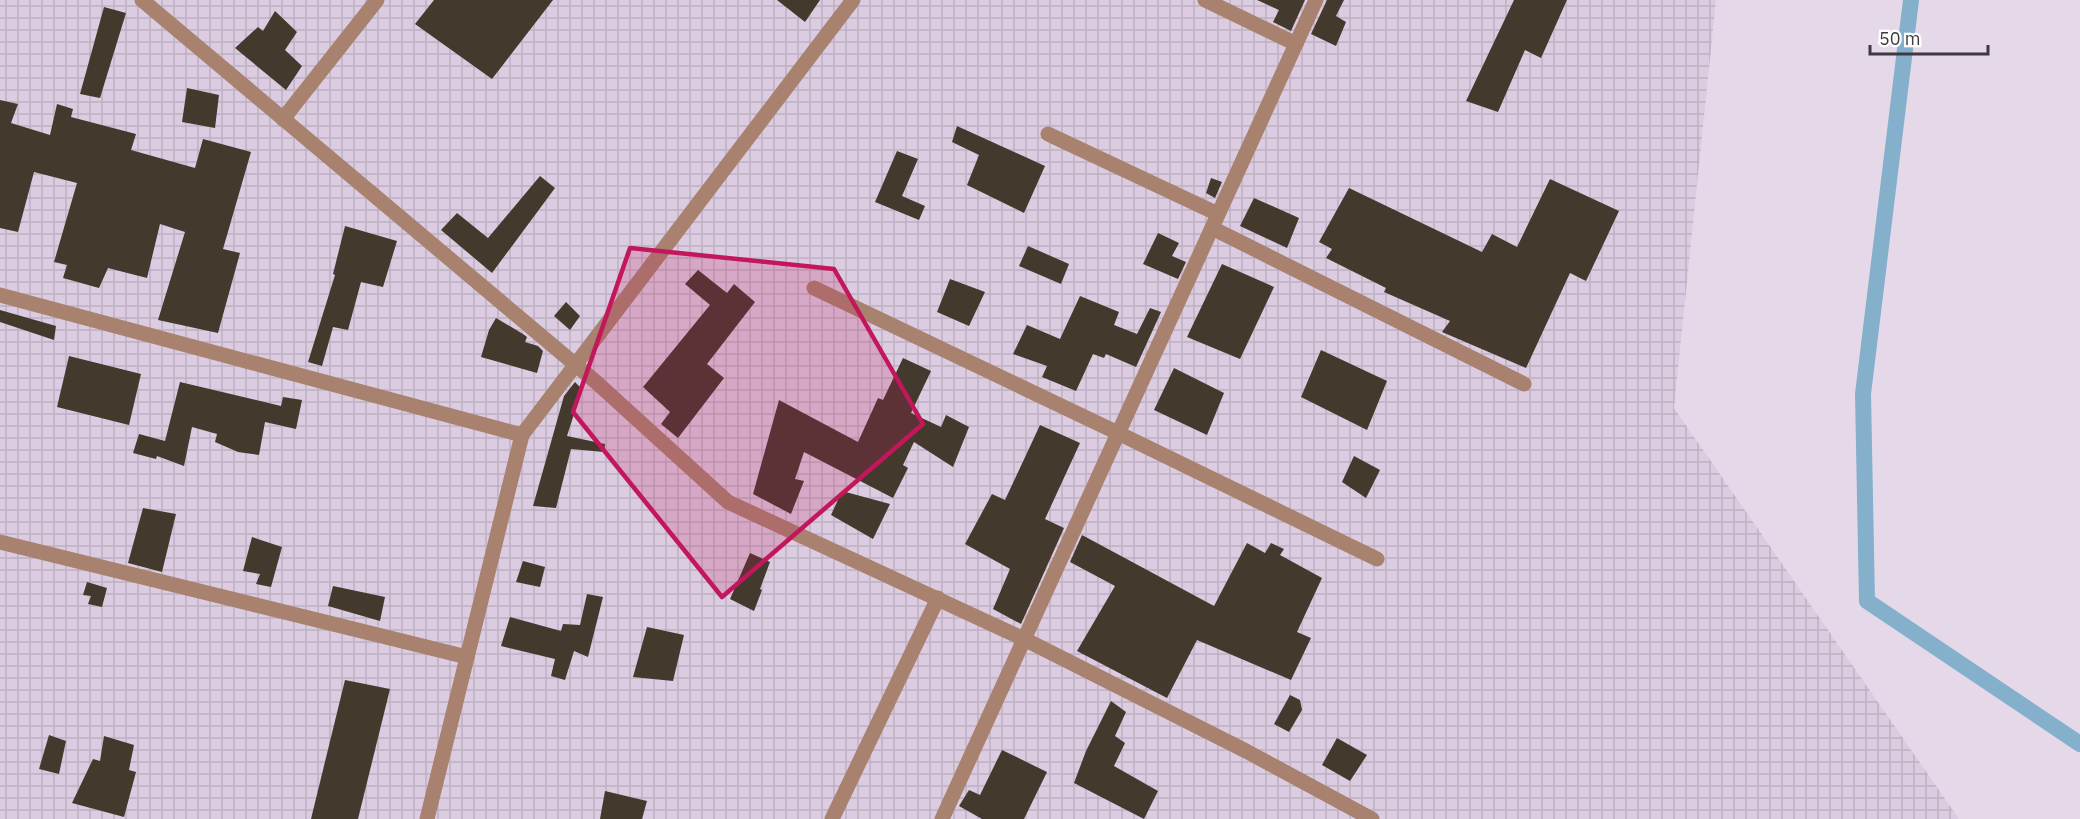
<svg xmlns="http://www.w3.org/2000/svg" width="2080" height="819" font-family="'IBM Plex Sans',sans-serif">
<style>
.industrial{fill:url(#industrial-grid)}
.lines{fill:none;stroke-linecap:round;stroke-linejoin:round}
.canal{stroke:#84b0cc;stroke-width:16}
.building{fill:#43392d}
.minor{stroke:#a8826e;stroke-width:15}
.marked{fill:#c2185b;fill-opacity:0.2;stroke:#c2185b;stroke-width:4.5;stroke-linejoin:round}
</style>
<defs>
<pattern id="industrial-grid" width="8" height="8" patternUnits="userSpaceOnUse" patternTransform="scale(1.5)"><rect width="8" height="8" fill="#dccce2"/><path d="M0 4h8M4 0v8" fill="none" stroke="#beb0c3"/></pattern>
</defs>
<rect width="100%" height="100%" fill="#e5d9e9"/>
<path class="industrial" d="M0 0H1716L1674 408 1959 819H0Z"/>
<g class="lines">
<path class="canal" d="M1911 0 1863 394 1867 601 2080 744"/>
</g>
<g class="building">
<path d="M434 0H553L492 79 415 24Z"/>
<path d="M777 0H820L805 22Z"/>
<path d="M1257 0H1305L1291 31 1273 22 1279 10Z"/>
<path d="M1327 0H1344L1336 16 1346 22 1336 46 1311 34Z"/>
<path d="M1514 0H1567L1541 58 1525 50 1498 112 1466 101Z"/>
<path d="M104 7 126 13 100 98 80 94Z"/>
<path d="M275 11 297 32 285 50 302 66 286 90 235 48 258 27 263 31Z"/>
<path d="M187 88 219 95 215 128 182 122Z"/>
<path d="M0 100 18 104 11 123 50 135 57 104 73 109 71 117 136 134 131 150 195 168 203 139 251 152 223 249 240 253 218 333 158 320 185 232 160 224 147 278 108 268 99 288 63 278 67 265 54 262 77 183 34 172 18 232 0 228Z"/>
<path d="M957 126 1045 166 1024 213 967 185 979 155 952 142Z"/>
<path d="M897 151 918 159 902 196 925 206 919 220 875 202Z"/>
<path d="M540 176 555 188 492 273 441 230 457 213 488 238Z"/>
<path d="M1211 178 1222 182 1215 198 1206 193Z"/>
<path d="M1550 179 1619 211 1586 281 1570 273 1526 368 1442 332 1450 321 1384 292 1386 288 1326 258 1332 249 1319 242 1349 188 1482 252 1492 234 1517 247Z"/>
<path d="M1254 198 1299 218 1287 248 1240 226Z"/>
<path d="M345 226 397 241 383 287 361 282 348 330 333 327 322 366 308 362 335 275 333 274Z"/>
<path d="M1158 233 1179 243 1172 256 1186 262 1178 279 1143 264Z"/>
<path d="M1028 246 1069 264 1061 284 1019 266Z"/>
<path d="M1222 264 1274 287 1240 359 1187 337Z"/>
<path d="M698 270 727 293 734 284 755 302 707 364 724 378 678 438 661 424 670 412 643 387 710 305 685 284Z"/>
<path d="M950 279 985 292 969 326 937 312Z"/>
<path d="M1080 296 1119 312 1114 325 1137 334 1150 308 1161 312 1136 367 1106 354 1104 358 1093 354 1076 391 1042 377 1047 366 1013 354 1027 325 1060 339Z"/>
<path d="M566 302 580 316 570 330 554 316Z"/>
<path d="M0 310 56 326 54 340 0 322Z"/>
<path d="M496 318 523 334 527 337 525 342 538 346 543 351 537 373 481 357 489 330Z"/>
<path d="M1321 350 1387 381 1367 430 1301 397Z"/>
<path d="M69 356 141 374 129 425 57 407Z"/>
<path d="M903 358 931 371 911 413 941 427 946 415 969 427 953 467 914 442 903 465 908 468 893 498 804 452 795 479 804 481 791 514 753 494 779 400 858 442 878 398 883 400Z"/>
<path d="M1174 368 1224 393 1207 435 1154 410Z"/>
<path d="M180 382 281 406 283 397 302 400 296 429 265 422 259 455 238 452 215 442 217 434 192 427 184 466 157 456 156 459 133 453 139 434 165 441Z"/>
<path d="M575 382 582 389 567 436 605 444 604 452 571 449 556 508 533 506 564 396Z"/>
<path d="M1040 425 1080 443 1045 519 1064 528 1021 624 993 609 1010 569 965 544 992 494 1005 500Z"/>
<path d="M1354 456 1380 470 1366 498 1342 482Z"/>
<path d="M842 491 890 504 873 539 831 515Z"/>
<path d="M143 508 176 514 162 572 128 563Z"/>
<path d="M1082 535 1214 606 1247 543 1265 553 1271 543 1284 549 1280 555 1322 578 1297 632 1311 638 1291 680 1197 640 1167 698 1077 651 1115 586 1070 562Z"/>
<path d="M252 537 282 547 271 587 256 584 260 574 243 571Z"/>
<path d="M750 553 770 562 760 589 762 590 754 611 730 599Z"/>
<path d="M523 561 545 567 540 587 516 582Z"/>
<path d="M87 582 107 588 102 607 88 604 91 596 83 595Z"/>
<path d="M333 586 385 597 380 621 328 606Z"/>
<path d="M587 594 603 597 588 657 574 651 565 680 551 676 555 659 501 646 510 617 561 631 563 624 580 625Z"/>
<path d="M647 627 684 635 673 681 633 677Z"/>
<path d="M345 680 390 689 358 819H311Z"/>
<path d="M1290 695 1300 700 1302 710 1289 732 1274 724Z"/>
<path d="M1111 701 1126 712 1115 736 1125 743 1114 766 1158 791 1144 819 1074 783 1086 751Z"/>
<path d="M49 735 66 741 59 774 39 769Z"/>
<path d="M104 736 134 745 129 770 136 772 124 817 72 803 93 759 100 761Z"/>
<path d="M1337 738 1367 755 1350 781 1322 765Z"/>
<path d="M1002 750 1047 772 1024 819H982L959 806 969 790 980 795Z"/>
<path d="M605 791 647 801 642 819H600Z"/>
</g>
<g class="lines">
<g class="minor">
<path d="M142 0 596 382 728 502 1024 639 1246 751 1372 819"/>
<path d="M1205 0 1296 44"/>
<path d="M283 119 377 0"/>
<path d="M1048 134 1218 214"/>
<path d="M1212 228 1524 384"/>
<path d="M814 288 1118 433 1377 559"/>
<path d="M0 295 522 435 427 819"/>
<path d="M522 435 853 0"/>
<path d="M0 542 467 657"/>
<path d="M832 819 938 598"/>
<path d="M942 819 1316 0"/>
</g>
</g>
<path class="marked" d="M630 248 834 269 923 424 722 597 573 412Z"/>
<path d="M1870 45v9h118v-9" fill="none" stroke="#3d393f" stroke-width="3"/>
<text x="1879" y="45" font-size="18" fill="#3d393f" stroke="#ffffff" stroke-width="4.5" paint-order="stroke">50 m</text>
</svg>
